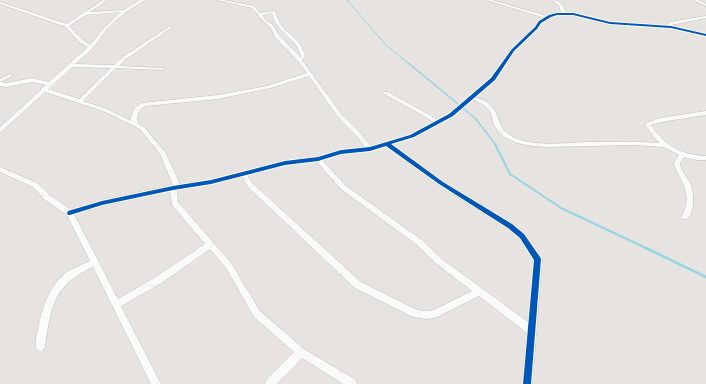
<svg xmlns="http://www.w3.org/2000/svg" width="706" height="384" font-family="'Fira Sans',sans-serif">
<style>
.lines{fill:none;stroke-linecap:round;stroke-linejoin:round}
.stream-far3{stroke:#98d5e4;stroke-width:1}
.stream-far2{stroke:#98d5e4;stroke-width:1.5}
.stream-far1{stroke:#98d5e4;stroke-width:2}
.stream{stroke:#98d5e4;stroke-width:2.5}
.minor-casing{stroke:#c1c0c1;stroke-width:1}
.minor{fill:#fbfbfa;fill-rule:evenodd}
.cycleway-casing{stroke:#fff;stroke-width:2}
.cycleway{fill:#0057b8;fill-rule:evenodd}
</style>
<rect width="100%" height="100%" fill="#e6e3e0"/>
<g class="lines">
<path class="stream-far3" d="M347 0 386 45 408 63"/>
<path class="stream-far2" d="M407 62 475 118 496 145"/>
<path class="stream-far1" d="M495 144 510 174 561 208 648 249"/>
<path class="stream" d="M646 248 706 277"/>
<g class="minor-casing">
<g id="minor">
<path d="M103 0H107L90 12 124 10 140 0H145L126 12 115 21 106 30 93 48 75 64 114 65 121 58 170 26 172 27 171 28 125 60 119 66 163 68 165 69 163 70 116 68 83 101 107 109 131 121C131 112 135 107 142 103L218 95 267 86 307 73 298 61 275 37 270 27 264 22 252 8 216 0H224L254 6 260 13 275 11C277 15 277 19 280 23 289 36 301 39 305 56L302 60 342 115 360 133 371 146 410 135 433 122 424 116 384 94V92H388L428 114 437 120 449 114 491 78 511 49 534 27 539 21 545 18 486 0H492L547 16 557 13H562L558 5 552 0C561 0 563 6 566 13H573L610 22 667 26 670 22 706 16V18L671 25 706 34V36L671 28 610 24 573 15H557L551 17 541 23 537 29 515 51 495 80 475 97C481 99 487 101 491 106 502 117 495 127 513 137 533 147 564 143 586 142 610 142 635 141 659 143L651 133 645 124 646 123 660 118 706 111V115L661 122 651 125C665 146 681 155 706 156V160H697L684 157C682 160 680 162 680 165 682 172 688 179 691 185 694 193 696 222 682 219L681 217C694 198 682 182 674 165L675 160 679 155 664 147 634 145 547 147 533 146 517 143 504 137 499 132 494 125 491 113 488 109 484 105 472 99 453 116 414 137 391 144 443 181 513 224 525 234 541 257 542 259 532 384H522L527 333 479 296 435 318 426 319 413 317 355 288 248 187 242 176 211 184 177 190 178 202 232 264 260 311 304 349 356 380 357 384H343L302 358 277 384H265L266 380 294 352 254 317 226 268 210 249 160 284 121 306 161 384H151L93 267C53 285 51 307 45 347L43 350 40 352 37 350C34 344 37 336 38 329 42 307 50 283 70 270 76 267 83 264 90 261L67 215 45 200 33 187 0 172V167L37 183 51 196 71 210 102 200 173 185 160 154 140 129 103 111 45 92 2 131 0 132V127L41 90V88L46 85 32 82 6 87 0 86V79L10 74H12V76L0 82 6 83 32 78 49 82 88 47 79 42 66 27 0 4V2L67 24ZM121 12 104 28 90 45 83 40 69 26 86 15ZM272 13C276 33 296 36 301 56L300 57 279 35 273 25 266 20 262 15ZM72 67 111 68 79 99 48 89ZM309 76 338 117 356 135 365 147 341 150 318 157 285 161 211 180 180 184 165 152 144 127 138 124C136 115 138 110 145 106L218 99 270 88ZM386 146 439 185 507 228 519 238 534 260 528 322 443 260 422 240 346 186 322 160 341 154 370 151ZM316 161 342 190 416 244 437 264 472 291 434 310 426 311 417 310 361 282 252 183 247 175 285 165ZM170 191 172 205 205 244 154 278 118 299 74 214 102 206Z"/>
<path d="M693 0H698L706 4V6Z"/>
</g>
</g>
<use href="#minor" class="minor"/>
<g class="cycleway-casing">
<path id="cycleway" d="M557 13H573L610 22 671 26 706 34V36L671 28 610 24 573 15H557L551 17 541 23 537 29 514 51 495 80 453 116 414 137 391 144 443 182 512 224 524 234 540 257 541 259 531 384H523L534 260 520 238 508 228 439 184 386 146 370 151 341 154 318 161 285 165 211 184 173 190 102 205 70 215H68L67 213 68 211 102 201 173 186 211 180 285 161 318 157 341 150 370 147 410 135 449 114 491 78 512 49 535 27 539 21 549 15Z"/>
</g>
<use href="#cycleway" class="cycleway"/>
</g>
</svg>
